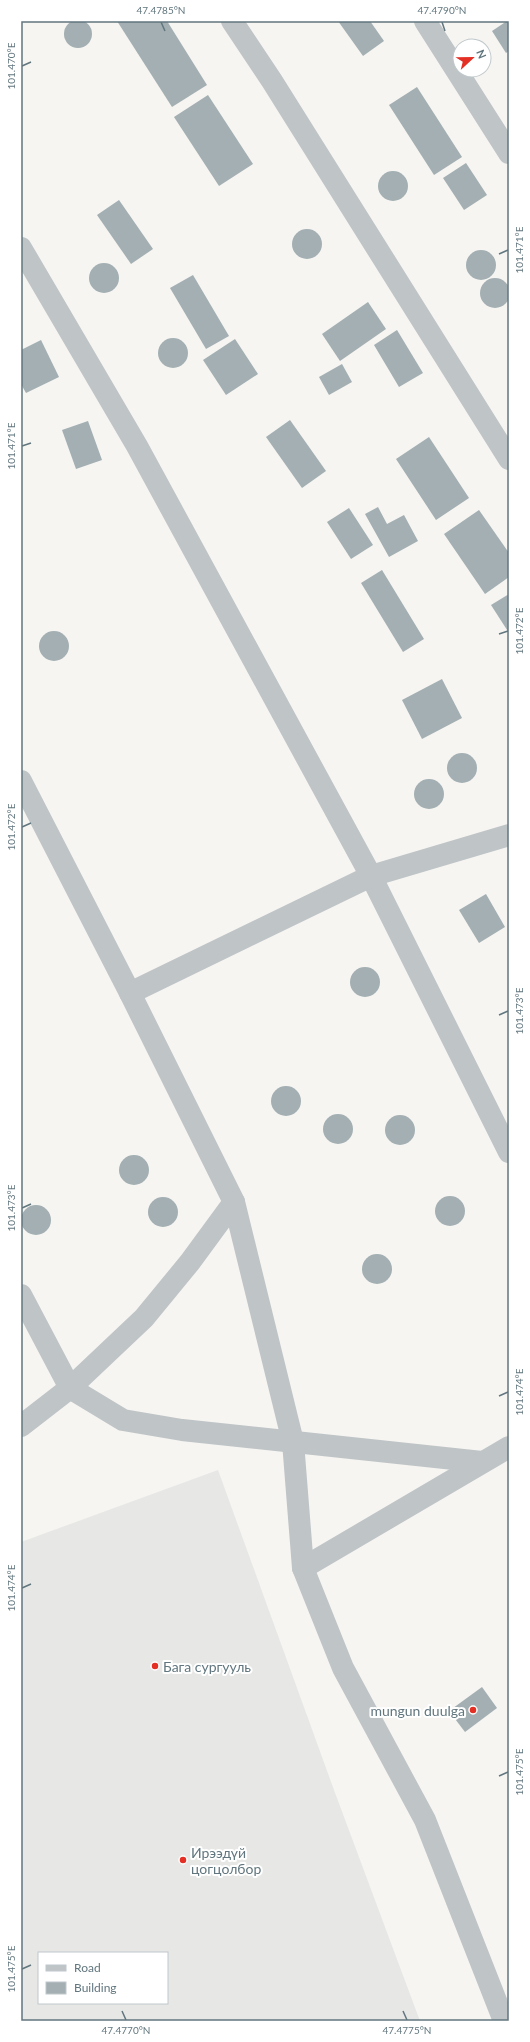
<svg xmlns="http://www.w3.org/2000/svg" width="530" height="2042" font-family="Lato,sans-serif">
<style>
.built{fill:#e7e7e6;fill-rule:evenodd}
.building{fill:#a3afb2}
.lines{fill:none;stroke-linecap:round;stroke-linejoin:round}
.minor{stroke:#bfc4c7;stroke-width:22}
.ticks{fill:none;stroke:#61767e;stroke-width:1.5}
.poi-dot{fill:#e42f25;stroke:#fff;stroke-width:1.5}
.labels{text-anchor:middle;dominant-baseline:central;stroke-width:4;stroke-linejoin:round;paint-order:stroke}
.poi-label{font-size:14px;fill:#61767e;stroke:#fff;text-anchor:start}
.neatline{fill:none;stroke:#61767e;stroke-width:1.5}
.ticks-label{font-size:10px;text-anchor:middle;fill:#61767e}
</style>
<rect width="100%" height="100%" fill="#f6f5f2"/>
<path class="built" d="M218 1470 334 1790 420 2021H21V1542ZM39 1953H167V2003H39Z"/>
<g class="building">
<circle cx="78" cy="34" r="14"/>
<path d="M117 21H167L207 85 172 107Z"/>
<path d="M338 21H370L384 41 363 56Z"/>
<path d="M507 21H509V51L506 53 492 31Z"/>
<path d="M417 87 462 157 434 175 389 105Z"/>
<path d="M208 95 253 164 219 186 174 117Z"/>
<path d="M466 163 487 195 464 210 443 178Z"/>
<circle cx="393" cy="186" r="15"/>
<path d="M119 200 153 249 131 264 97 215Z"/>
<circle cx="307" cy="244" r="15"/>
<circle cx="481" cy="265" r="15"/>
<circle cx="104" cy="278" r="15"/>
<path d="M193 275 229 336 206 349 170 288Z"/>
<circle cx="495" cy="293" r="15"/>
<path d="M368 302 386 329 340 361 322 334Z"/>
<path d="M397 330 423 373 399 387 374 345Z"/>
<circle cx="173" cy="353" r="15"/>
<path d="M235 339 258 374 226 395 203 360Z"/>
<path d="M41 340 59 377 26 393 21 384V350Z"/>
<path d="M342 364 352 382 329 395 319 377Z"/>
<path d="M290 420 326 471 302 488 266 437Z"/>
<path d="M88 421 102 460 76 469 62 430Z"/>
<path d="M429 437 469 498 436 520 396 459Z"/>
<path d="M378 507 387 524 404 515 418 541 389 557 365 514Z"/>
<path d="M349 508 373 545 351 559 327 522Z"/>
<path d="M479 510 509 553V577L485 594 444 534Z"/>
<path d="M382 570 424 639 403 652 361 583Z"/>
<path d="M509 594V633L491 605Z"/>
<circle cx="54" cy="646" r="15"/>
<path d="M442 679 462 718 422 739 402 700Z"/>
<circle cx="462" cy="768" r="15"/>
<circle cx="429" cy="794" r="15"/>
<path d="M486 894 505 927 479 943 459 910Z"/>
<circle cx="365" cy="982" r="15"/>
<circle cx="286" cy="1101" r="15"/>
<circle cx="338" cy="1129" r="15"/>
<circle cx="400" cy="1130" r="15"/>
<circle cx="134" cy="1170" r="15"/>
<circle cx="450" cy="1211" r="15"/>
<circle cx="163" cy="1212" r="15"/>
<circle cx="36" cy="1220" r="15"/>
<circle cx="377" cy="1269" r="15"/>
<path d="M482 1687 497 1708 465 1732 449 1711Z"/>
</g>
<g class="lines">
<g class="minor">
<path d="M232 21 272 81 509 459"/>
<path d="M425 21 509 153"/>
<path d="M21 248 137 446 371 876 509 1152"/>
<path d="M21 781 130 993 234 1202 293 1442 303 1568 343 1668 425 1820 504 2021"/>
<path d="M130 993 371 876 509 835"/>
<path d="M21 1295 70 1388 123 1420 182 1430 482 1462"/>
<path d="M21 1426 70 1388 144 1318 190 1262 234 1202"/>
<path d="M303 1568 509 1447"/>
</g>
</g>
<path class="ticks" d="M161 22 165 31M442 22 445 31M22 66 31 62M499 254 508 250M22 446 31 443M499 634 508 631M22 827 31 823M499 1015 508 1011M22 1208 31 1204M499 1396 508 1392M22 1588 31 1584M499 1776 508 1772M22 1969 31 1965M122 2011 126 2020M403 2011 407 2020"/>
<g class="poi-dot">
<circle cx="155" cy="1666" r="4"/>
<circle cx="473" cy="1710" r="4"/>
<circle cx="183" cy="1860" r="4"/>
</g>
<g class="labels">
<g class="poi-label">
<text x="163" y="1666">Бага сургууль</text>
<text x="465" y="1710" text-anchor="end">mungun duulga</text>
<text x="191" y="1852">Ирээдүй<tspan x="191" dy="16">цогцолбор</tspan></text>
</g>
</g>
<rect width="530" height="2042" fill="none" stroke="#ffffff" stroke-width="44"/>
<rect x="38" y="1952" width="130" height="52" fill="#ffffff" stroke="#c0c8cb"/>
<rect x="46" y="1965" width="20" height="6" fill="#bfc4c7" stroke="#c0c8cb"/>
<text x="74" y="1972" font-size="12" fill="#61767e">Road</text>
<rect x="46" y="1982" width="20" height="12" fill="#a3afb2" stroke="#c0c8cb"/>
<text x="74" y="1992" font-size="12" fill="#61767e">Building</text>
<g transform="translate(472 58) rotate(68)"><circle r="19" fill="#ffffff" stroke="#c0c8cb"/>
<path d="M0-3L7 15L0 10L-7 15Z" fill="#e42f25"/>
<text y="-6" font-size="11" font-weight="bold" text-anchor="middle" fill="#61767e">N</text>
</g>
<rect x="22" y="22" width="486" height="1998" class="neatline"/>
<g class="ticks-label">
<text x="161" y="14">47.4785°N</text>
<text x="442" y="14">47.4790°N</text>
<text transform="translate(11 66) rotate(-90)" y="4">101.470°E</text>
<text transform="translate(519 250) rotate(-90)" y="4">101.471°E</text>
<text transform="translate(11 446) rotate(-90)" y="4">101.471°E</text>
<text transform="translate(519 631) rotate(-90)" y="4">101.472°E</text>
<text transform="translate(11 827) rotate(-90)" y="4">101.472°E</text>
<text transform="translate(519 1011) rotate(-90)" y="4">101.473°E</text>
<text transform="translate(11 1208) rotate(-90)" y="4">101.473°E</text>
<text transform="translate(519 1392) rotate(-90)" y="4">101.474°E</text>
<text transform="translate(11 1588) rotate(-90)" y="4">101.474°E</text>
<text transform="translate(519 1772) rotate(-90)" y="4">101.475°E</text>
<text transform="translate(11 1969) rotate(-90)" y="4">101.475°E</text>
<text x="126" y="2034">47.4770°N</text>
<text x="407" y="2034">47.4775°N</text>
</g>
</svg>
